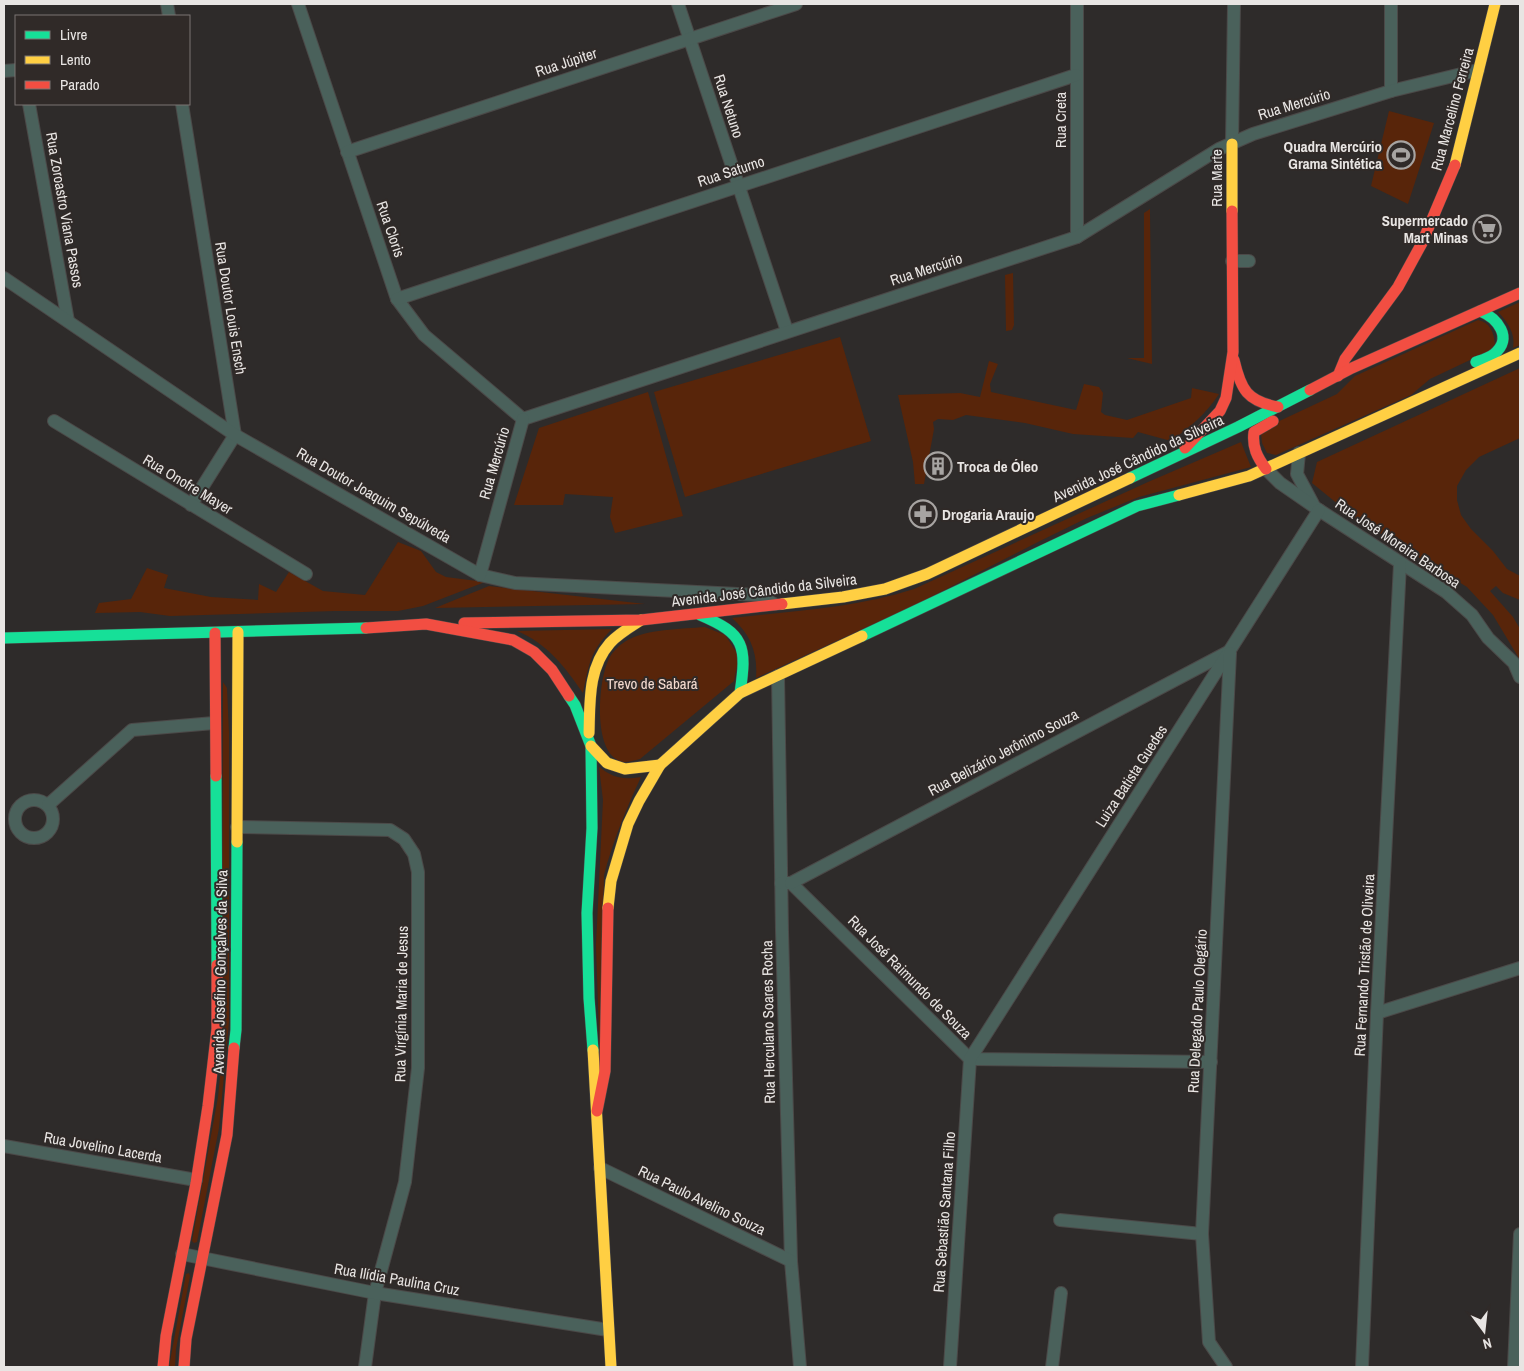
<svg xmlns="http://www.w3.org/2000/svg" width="1524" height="1371" font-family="'Archivo Narrow',sans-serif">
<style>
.green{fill:#58250a}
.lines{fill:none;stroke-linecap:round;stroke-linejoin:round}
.street-casing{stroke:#4b4948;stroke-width:14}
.fast-casing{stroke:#4b4948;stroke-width:12}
.slow-casing{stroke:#4b4948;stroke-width:12}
.jam-casing{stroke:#4b4948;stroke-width:12}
.street{stroke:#4a615b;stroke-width:12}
.fast{stroke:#16e098;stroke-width:11}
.slow{stroke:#ffcf43;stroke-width:11}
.jam{stroke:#f24e42;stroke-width:11}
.labels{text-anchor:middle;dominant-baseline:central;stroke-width:4;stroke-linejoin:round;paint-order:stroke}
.street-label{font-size:15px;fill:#e8e5e3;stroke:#302a28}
.poi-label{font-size:15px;font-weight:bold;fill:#e8e5e3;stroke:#302a28;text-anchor:end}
.park-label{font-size:15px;fill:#f4dbd0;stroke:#302a28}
</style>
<rect width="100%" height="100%" fill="#2e2b2a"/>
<g class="green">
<path d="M1389 111 1434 123 1408 204 1371 186Z"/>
<path d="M1150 209V214L1152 364 1127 358H1144V213Z"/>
<path d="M1013 273 1014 325 1012 330 1006 331 1005 275Z"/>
<path d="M1520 302V345L1513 348C1516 334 1507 321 1498 312Z"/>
<path d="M1478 320C1490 322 1494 333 1495 344L1489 351 1430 379 1411 395 1276 455 1267 453 1262 443 1261 433 1273 424 1337 394 1355 376Z"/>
<path d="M840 337 871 441 685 497 654 392Z"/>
<path d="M989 361 998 364 990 384 991 392 1076 410 1084 384 1099 387 1103 393 1101 412 1105 415 1127 420 1191 398 1192 388 1219 394C1206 414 1190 427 1171 441L1138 432 1133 438 1073 434 1025 423 966 415 953 420 938 419 933 422 934 429 924 484H915L913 462 898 395 960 393 980 397Z"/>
<path d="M1520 368V438L1479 457 1466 470 1457 486V500L1461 515 1471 529 1493 551 1507 569 1520 576V600L1503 593 1496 586 1490 591 1513 617 1520 629V660L1493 615 1467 587 1355 518 1312 483 1317 462Z"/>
<path d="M648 392 683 516 615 533 610 517 613 497 565 494 563 505H514L539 428Z"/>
<path d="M1241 442 1251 467 1139 497 1087 518 1040 541 917 604 756 678C758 652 750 634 732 618 793 611 855 608 914 589L1148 482Z"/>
<path d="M398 542 421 551 436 572 446 577 485 582 423 606 398 611H335L170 616 140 612 95 613 99 603 131 599 147 568 168 575 164 588 211 597 258 600 259 584 276 592 289 572 323 591 365 595Z"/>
<path d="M489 586 645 604 435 608Z"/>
<path d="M705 627 725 635 739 656 734 681 640 759C635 760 629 762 624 762 592 758 598 682 608 661 611 653 618 646 626 641 645 629 682 629 705 627Z"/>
<path d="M612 629C590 651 589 664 583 693 565 667 548 644 517 631Z"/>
<path d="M223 682 227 688 229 733V1022L219 1128 197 1242 194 1243 192 1241 218 1097 222 1056Z"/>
<path d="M599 767C614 778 622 780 641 777 626 809 613 841 604 875L600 1066 596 945 603 800Z"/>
<path d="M189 1273 190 1276 176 1349 175 1367H169L186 1274Z"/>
</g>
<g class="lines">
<g class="street-casing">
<g id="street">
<path d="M167 4 169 16"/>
<path d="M298 4 397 299 424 335 523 419"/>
<path d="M678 4 787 331"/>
<path d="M1077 4V237"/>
<path d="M1391 4V91"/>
<path d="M4 71 16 70"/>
<path d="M29 104 68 321"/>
<path d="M182 104 235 435 191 505"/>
<path d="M1232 144 1234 4"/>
<path d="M347 152 796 4"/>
<path d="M1232 261H1249"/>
<path d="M4 278 235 435 480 575 515 583 758 595 774 604"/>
<path d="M397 299 1076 75"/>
<path d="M523 419 1077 237 1219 149 1253 134 1391 91 1478 70"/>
<path d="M54 421 306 574"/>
<path d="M1299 453 1297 474 1313 504"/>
<path d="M1266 469 1280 483 1319 510 1446 592 1472 615 1488 638 1514 663 1520 677"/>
<path d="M480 575 523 419"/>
<path d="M778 676 782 931 791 1261 800 1367"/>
<circle cx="34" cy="819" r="19"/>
<path d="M48 805 132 730 214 723"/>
<path d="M237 827 390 830 404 839 414 854 418 872V1068L405 1182 375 1293 365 1367"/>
<path d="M781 883H791L970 1059 1211 1062"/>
<path d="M791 883 1228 652"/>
<path d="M1377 1013 1520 968"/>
<path d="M4 1146 196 1180"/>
<path d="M600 1168 791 1261"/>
<path d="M1060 1220 1202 1234"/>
<path d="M182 1254 375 1293 608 1330"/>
<path d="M950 1367 970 1059 1319 510"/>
<path d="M1052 1367 1061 1293"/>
<path d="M1226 1367 1209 1342 1202 1234 1230 653"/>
<path d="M1362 1367 1377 1013 1400 564"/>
<path d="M1514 1367 1520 1234"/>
</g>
</g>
<g class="fast-casing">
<g id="fast">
<path d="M1476 362C1482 360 1489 358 1494 354 1514 338 1497 318 1480 311"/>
<path d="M1130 478 1238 427 1310 390"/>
<path d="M700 615C745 634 747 646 740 693"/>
<path d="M862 636 1137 506 1179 495"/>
<path d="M4 638 366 628"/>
<path d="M569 696 575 705 591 746 592 828 587 913 589 998 593 1050"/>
<path d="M216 776 217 965"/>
<path d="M234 1048 236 1030 237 842"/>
</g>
</g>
<g class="slow-casing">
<g id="slow">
<path d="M1232 144V211"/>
<path d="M1455 165 1495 4"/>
<path d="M1179 495 1249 476 1520 353"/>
<path d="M782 604 843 597 885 589 927 574 1130 478"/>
<path d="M589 733C590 702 588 668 610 643 618 634 630 627 641 620"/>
<path d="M591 746 607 763 625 769 660 765"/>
<path d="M237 842 238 632"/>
<path d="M608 908 611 881 628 824 639 801 660 765 740 693 862 636"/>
<path d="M593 1050 611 1367"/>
</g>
</g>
<g class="jam-casing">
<g id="jam">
<path d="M1234 360C1241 390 1247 401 1278 407"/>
<path d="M1338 376 1345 359 1398 287 1422 243 1455 165"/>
<path d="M1310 390 1352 368 1520 293"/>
<path d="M1185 448 1220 411 1226 398 1233 352 1232 211"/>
<path d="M1266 469C1257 457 1252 447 1254 432L1273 421"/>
<path d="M464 623 641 620 782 604"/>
<path d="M366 628 426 624 513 640 534 652 552 670 569 696"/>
<path d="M215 633 216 776"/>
<path d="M597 1111 605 1071 608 908"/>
<path d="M163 1367 166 1336 196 1183 208 1106 217 1029V965"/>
<path d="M184 1367 186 1339 227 1135 234 1048"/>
</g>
</g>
<use href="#street" class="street"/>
<use href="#fast" class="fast"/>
<use href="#slow" class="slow"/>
<use href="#jam" class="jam"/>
</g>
<defs>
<g id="stadium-ring" transform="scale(1.4375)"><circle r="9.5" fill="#302a28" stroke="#a7a4a2" stroke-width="1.5"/><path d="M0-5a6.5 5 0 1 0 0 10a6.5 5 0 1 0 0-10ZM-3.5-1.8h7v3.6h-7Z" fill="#a7a4a2"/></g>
<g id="supermarket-ring" transform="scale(1.4375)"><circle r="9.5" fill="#302a28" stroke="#a7a4a2" stroke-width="1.5"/><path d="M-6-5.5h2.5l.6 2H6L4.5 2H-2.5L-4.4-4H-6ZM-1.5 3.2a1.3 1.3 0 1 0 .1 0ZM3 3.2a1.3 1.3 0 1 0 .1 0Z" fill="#a7a4a2"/></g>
<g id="building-ring" transform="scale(1.4375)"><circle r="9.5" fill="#302a28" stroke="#a7a4a2" stroke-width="1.5"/><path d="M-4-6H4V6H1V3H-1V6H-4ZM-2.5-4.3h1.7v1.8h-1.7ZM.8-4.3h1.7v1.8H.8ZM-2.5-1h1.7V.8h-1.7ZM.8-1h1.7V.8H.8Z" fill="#a7a4a2"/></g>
<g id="pharmacy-ring" transform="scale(1.4375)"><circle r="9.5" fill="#302a28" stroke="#a7a4a2" stroke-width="1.5"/><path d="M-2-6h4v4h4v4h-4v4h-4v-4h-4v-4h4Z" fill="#a7a4a2"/></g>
</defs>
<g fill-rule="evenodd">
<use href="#stadium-ring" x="1401" y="155"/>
<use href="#supermarket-ring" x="1487" y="229"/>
<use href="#building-ring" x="938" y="466"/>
<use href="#pharmacy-ring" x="923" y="514"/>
</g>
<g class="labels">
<g class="street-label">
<text transform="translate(566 62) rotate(-18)">Rua Júpiter</text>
<text transform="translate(1294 104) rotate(-17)">Rua Mercúrio</text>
<text transform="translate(729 106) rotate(72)">Rua Netuno</text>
<text transform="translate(1452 109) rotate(-75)">Rua Marcelino Ferreira</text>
<text transform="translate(1060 120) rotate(-90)">Rua Creta</text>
<text transform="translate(731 171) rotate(-18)">Rua Saturno</text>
<text transform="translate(1216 178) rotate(-90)">Rua Marte</text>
<text transform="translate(65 210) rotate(80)">Rua Zoroastro Viana Passos</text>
<text transform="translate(391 229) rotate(71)">Rua Cloris</text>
<text transform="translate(926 269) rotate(-18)">Rua Mercúrio</text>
<text transform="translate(231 308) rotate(81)">Rua Doutor Louis Ensch</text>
<text transform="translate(1138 458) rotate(-25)">Avenida José Cândido da Silveira</text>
<text transform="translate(494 463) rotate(-74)">Rua Mercúrio</text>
<text transform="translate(188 484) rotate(31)">Rua Onofre Mayer</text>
<text transform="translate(374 495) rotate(30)">Rua Doutor Joaquim Sepúlveda</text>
<text transform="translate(1398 543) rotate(34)">Rua José Moreira Barbosa</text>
<text transform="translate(764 590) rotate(-7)">Avenida José Cândido da Silveira</text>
<text transform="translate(1003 752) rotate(-28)">Rua Belizário Jerônimo Souza</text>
<text transform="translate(1131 776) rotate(-57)">Luiza Batista Guedes</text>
<text transform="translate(1364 965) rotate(-87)">Rua Fernando Tristão de Oliveira</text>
<text transform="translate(220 972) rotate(-89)">Avenida Josefino Gonçalves da Silva</text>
<text transform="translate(910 977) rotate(45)">Rua José Raimundo de Souza</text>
<text transform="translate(401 1004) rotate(-89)">Rua Virgínia Maria de Jesus</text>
<text transform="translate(1197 1011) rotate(-87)">Rua Delegado Paulo Olegário</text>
<text transform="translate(768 1022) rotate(-91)">Rua Herculano Soares Rocha</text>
<text transform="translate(103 1147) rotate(10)">Rua Jovelino Lacerda</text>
<text transform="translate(702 1200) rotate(26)">Rua Paulo Avelino Souza</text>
<text transform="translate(944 1212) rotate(-86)">Rua Sebastião Santana Filho</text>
<text transform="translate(397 1279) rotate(10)">Rua Ilídia Paulina Cruz</text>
</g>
<g class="poi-label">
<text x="1382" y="146">Quadra Mercúrio<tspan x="1382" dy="17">Grama Sintética</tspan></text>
<text x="1468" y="220">Supermercado<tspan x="1468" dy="17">Mart Minas</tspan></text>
<text x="957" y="466" text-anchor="start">Troca de Óleo</text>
<text x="942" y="514" text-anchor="start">Drogaria Araujo</text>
</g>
<g class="park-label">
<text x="652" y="683">Trevo de Sabará</text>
</g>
</g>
<rect width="1524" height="1371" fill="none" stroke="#e8e5e3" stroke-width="10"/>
<rect x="15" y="15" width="175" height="90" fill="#302a28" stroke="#7a7573"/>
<rect x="25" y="31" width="25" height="8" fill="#16e098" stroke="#7a7573"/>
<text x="60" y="40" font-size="15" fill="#e8e5e3">Livre</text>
<rect x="25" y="56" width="25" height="8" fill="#ffcf43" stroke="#7a7573"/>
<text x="60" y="65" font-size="15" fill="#e8e5e3">Lento</text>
<rect x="25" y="81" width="25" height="8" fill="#f24e42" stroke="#7a7573"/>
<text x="60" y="90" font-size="15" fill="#e8e5e3">Parado</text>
<g transform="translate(1484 1331) rotate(165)" stroke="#302a28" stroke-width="4" paint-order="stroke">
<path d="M0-4L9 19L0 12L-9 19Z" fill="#e8e5e3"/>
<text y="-8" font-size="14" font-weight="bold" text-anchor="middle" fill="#e8e5e3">N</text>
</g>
</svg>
